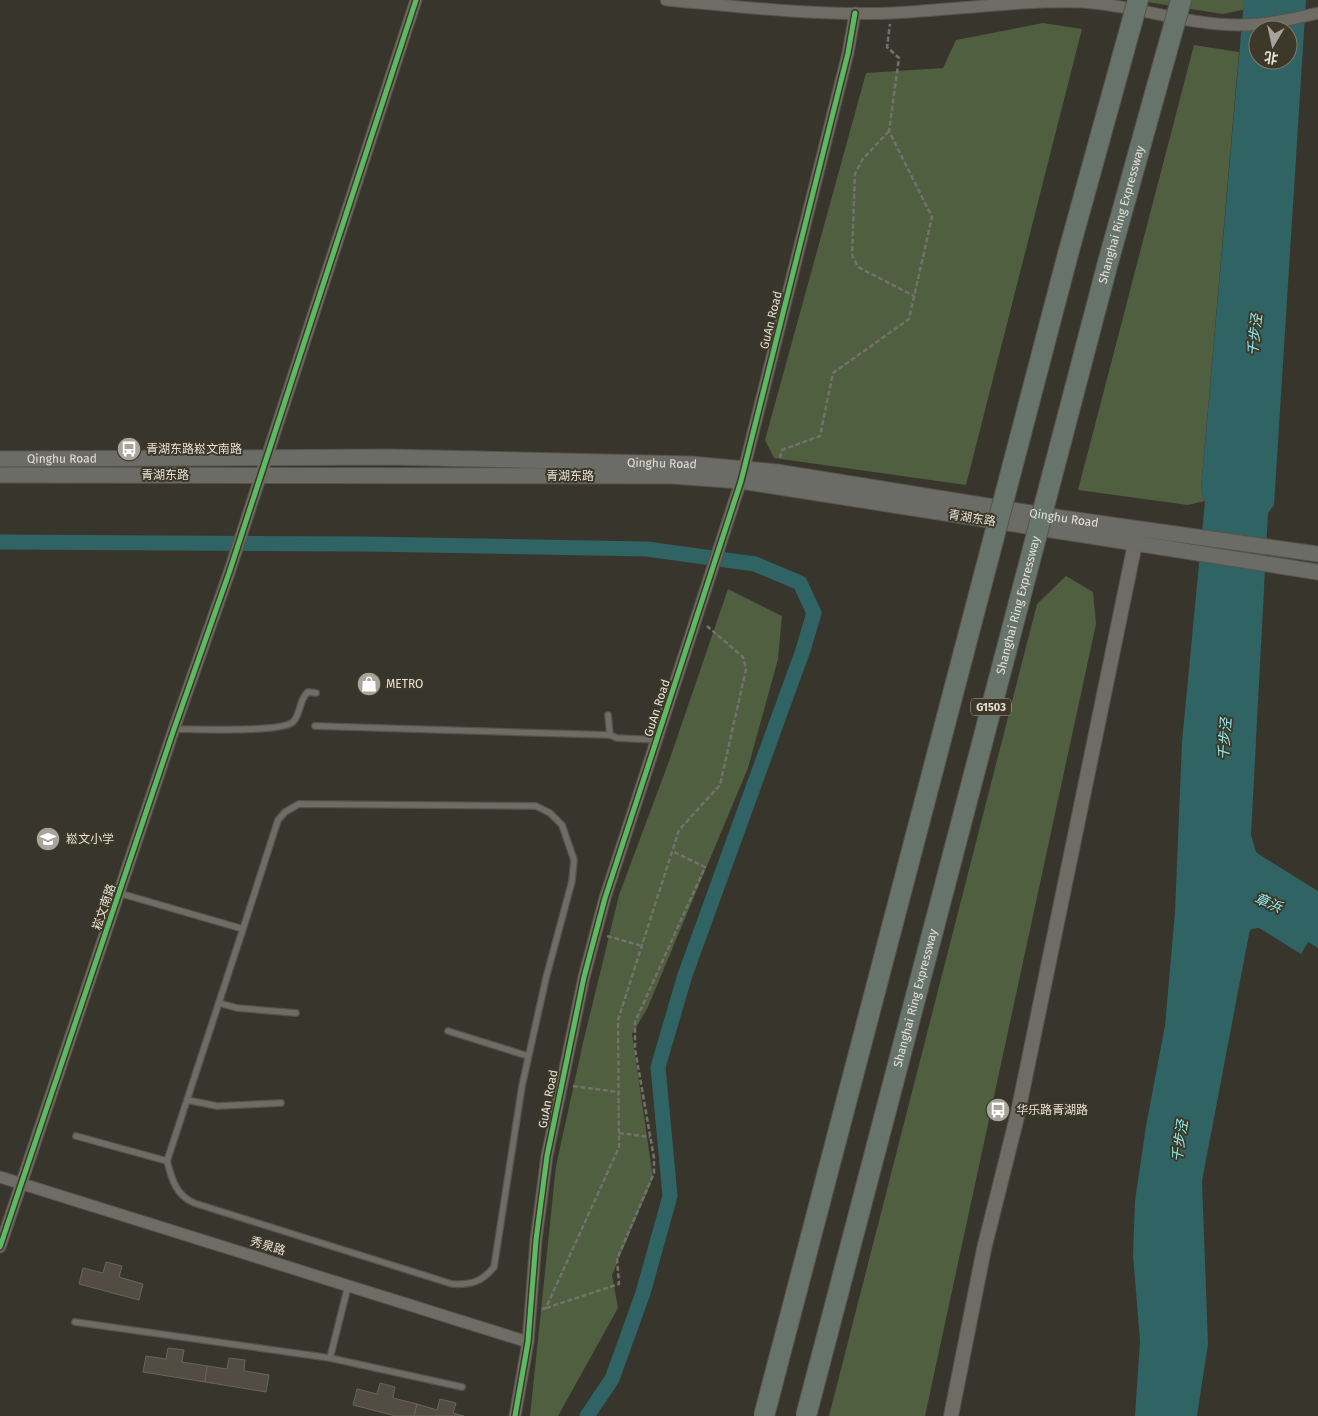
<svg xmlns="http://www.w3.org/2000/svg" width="1318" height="1416" font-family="'Fira Sans','Noto Sans SC',sans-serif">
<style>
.green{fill:#4f5f3f}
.water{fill:#306364;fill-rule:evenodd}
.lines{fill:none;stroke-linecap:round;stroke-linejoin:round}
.canal{stroke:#306364;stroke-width:15}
.building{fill:#524c42;stroke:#68655e}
.service-casing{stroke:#56534c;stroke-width:8}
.minor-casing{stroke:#56534c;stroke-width:13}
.tertiary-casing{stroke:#56534c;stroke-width:16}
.secondary-casing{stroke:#56534c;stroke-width:17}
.path{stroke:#74716c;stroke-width:2.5;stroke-dasharray:5 2.5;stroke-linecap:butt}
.service{stroke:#6e6c65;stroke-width:5.5}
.minor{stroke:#6e6c65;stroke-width:11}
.tertiary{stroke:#6e6c65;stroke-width:14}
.secondary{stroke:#6b6c65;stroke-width:15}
.motorway-bridge-casing{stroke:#56534c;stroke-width:22;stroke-linecap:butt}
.motorway-bridge{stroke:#67746c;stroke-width:20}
.cycleway-casing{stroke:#3d3828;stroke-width:8}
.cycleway{stroke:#5cba63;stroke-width:5}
.labels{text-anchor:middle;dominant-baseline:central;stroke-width:4;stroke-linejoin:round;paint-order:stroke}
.shield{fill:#3d3828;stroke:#b1aea2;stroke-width:1}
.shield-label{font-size:11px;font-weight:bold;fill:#e3e0d6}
.street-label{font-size:12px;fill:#e3e0d6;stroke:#3d3828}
.poi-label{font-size:12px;fill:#e3e0d6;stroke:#3d3828;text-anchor:start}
.water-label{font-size:14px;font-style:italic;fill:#90eef0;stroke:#3d3828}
</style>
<rect width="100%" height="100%" fill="#38352d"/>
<g class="green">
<path d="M1134 0H1288L1223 14Z"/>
<path d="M1043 23 1082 29 966 485 774 458 765 440 866 73 943 68 956 40Z"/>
<path d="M1194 45 1239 52 1201 490 1205 501 1188 505 1078 490Z"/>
<path d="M1066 576 1093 592 1096 624 925 1416H829L1037 604Z"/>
<path d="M728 589 782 616 778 659 748 768 647 1009 632 1034 653 1178 612 1275 618 1308 558 1416H530L556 1166 583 1043 619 895 668 764Z"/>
</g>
<path class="water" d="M1244 0H1306L1274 505 1268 513 1251 835 1256 852 1263 857 1318 891V948L1308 942 1301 954 1259 928 1251 929 1249 934 1202 1181 1208 1344 1197 1416H1135L1140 1341 1133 1255 1135 1201 1146 1126 1165 1026 1175 912 1182 742 1205 501 1201 490ZM1258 30H1288V60H1258Z"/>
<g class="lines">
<path class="canal" d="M0 542 364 544 647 549 755 564 800 583 814 613 803 650 685 975 658 1067 670 1196 643 1293 612 1379 587 1416"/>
</g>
<g class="building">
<path d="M106 1262 122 1266 119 1277 143 1284 139 1300 79 1284 83 1268 103 1273Z"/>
<path d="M168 1348 184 1350 182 1362 207 1366 205 1382 143 1372 146 1356 166 1359Z"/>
<path d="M229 1358 245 1360 244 1371 269 1375 266 1392 205 1382 207 1366 227 1369Z"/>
<path d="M380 1383 395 1387 393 1398 417 1404 414 1416H396L353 1405 357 1389 377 1394Z"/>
<path d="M440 1399 456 1403 453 1413 464 1416H414L417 1404 437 1410Z"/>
</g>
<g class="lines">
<g class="service-casing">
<g id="service">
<path d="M608 715 610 735 617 738 657 740"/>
<path d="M315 726 610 735"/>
<path d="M174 729C194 729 281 733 293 722 301 714 299 699 308 692L316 693"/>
<path d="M119 893 243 929 278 820 285 812 299 804 536 806 550 813 562 825 574 860 572 881 546 978 522 1086 494 1267C482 1282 471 1285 452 1284L194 1203C176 1195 172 1180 167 1161L243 929"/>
<path d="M219 1003 237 1008 296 1013"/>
<path d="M448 1031 528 1056"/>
<path d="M187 1100 217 1106 281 1103"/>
<path d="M76 1136 167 1161"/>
<path d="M75 1322 330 1358 462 1387"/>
<path d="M330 1358 348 1286"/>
</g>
</g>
<g class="minor-casing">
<g id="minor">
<path d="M666 0C741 7 818 16 893 13 955 10 1020 0 1082 2 1135 5 1186 25 1239 25 1266 25 1292 19 1318 13"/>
<path d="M0 1177 528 1342"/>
<path d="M0 1247 174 729 229 573 416 0"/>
<path d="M515 1416 528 1342 536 1240 547 1156 584 977 605 898 741 481 848 53 855 13"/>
</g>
</g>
<g class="tertiary-casing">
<path id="tertiary" d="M951 1416 984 1249 1017 1117 1137 534"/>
</g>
<g class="secondary-casing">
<g id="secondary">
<path id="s1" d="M0 459 390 457 691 464 777 472 1062 518 1318 554"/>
<path d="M0 475 672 476 741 481 1318 572"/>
</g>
</g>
<g class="path">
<path d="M889 131 862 160 855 174 852 255 858 267 914 296"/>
<path d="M780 458 782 450 820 436 833 373 909 319 932 217 889 131 899 58 887 47 890 24"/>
<path d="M607 936 642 946"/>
<path d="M573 1086 618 1092"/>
<path d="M619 1133 650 1137"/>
<path d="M546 1308 619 1284 617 1259 654 1173V1158L635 1049V1022L705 867 672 851"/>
<path d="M542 1309 546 1308 619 1147 618 1020 679 830 720 785 746 669 743 657 707 626"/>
</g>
<use href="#service" class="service"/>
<use href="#minor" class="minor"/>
<use href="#tertiary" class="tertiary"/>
<use href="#secondary" class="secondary"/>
<g class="motorway-bridge-casing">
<g id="motorway-bridge">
<path d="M764 1416 1068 254 1138 0"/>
<path id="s2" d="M806 1416 1107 266 1181 0"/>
</g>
</g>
<use href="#motorway-bridge" class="motorway-bridge"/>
<g class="cycleway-casing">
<g id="cycleway">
<path d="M0 1247 174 729 229 573 416 0"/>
<path d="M515 1416 528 1342 536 1240 547 1156 584 977 605 898 741 481 848 53 855 13"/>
</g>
</g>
<use href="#cycleway" class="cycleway"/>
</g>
<defs>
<g id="bus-disc" transform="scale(1.25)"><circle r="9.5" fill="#a7a49b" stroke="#3d3828"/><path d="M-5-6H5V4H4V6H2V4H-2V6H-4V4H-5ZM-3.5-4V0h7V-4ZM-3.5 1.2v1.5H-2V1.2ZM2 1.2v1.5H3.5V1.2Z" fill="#fff"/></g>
<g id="shop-disc" transform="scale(1.25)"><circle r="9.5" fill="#a7a49b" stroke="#3d3828"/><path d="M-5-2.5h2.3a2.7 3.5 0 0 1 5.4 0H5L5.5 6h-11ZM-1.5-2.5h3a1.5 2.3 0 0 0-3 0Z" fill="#fff"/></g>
<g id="school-disc" transform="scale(1.25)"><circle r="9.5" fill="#a7a49b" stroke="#3d3828"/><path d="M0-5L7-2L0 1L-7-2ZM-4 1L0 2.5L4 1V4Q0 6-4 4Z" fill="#fff"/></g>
</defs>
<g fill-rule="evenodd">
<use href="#bus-disc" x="129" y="449"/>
<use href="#shop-disc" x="369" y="684"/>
<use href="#school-disc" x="48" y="839"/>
<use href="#bus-disc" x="998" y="1110"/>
</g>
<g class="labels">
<rect class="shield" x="971" y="698.5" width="40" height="17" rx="4"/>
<g class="shield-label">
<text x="991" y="707">G1503</text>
</g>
<g class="street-label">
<text stroke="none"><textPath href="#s2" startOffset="1242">Shanghai Ring Expressway</textPath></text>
<text transform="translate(771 320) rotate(-76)">GuAn Road</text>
<text stroke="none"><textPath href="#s1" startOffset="62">Qinghu Road</textPath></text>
<text stroke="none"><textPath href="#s1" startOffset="662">Qinghu Road</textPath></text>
<text x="165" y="475">青湖东路</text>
<text x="570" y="476">青湖东路</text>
<text transform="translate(972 518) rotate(9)">青湖东路</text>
<text stroke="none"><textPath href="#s1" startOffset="1068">Qinghu Road</textPath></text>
<text stroke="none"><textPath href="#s2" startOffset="838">Shanghai Ring Expressway</textPath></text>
<text transform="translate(657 708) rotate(-72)">GuAn Road</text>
<text transform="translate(104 907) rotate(-71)">崧文南路</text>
<text stroke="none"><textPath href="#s2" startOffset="432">Shanghai Ring Expressway</textPath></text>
<text transform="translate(548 1099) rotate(-79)">GuAn Road</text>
<text transform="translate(268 1246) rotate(17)">秀泉路</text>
</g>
<g class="poi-label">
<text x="146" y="449">青湖东路崧文南路</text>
<text x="386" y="684">METRO</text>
<text x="66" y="839">崧文小学</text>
<text x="1016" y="1110">华乐路青湖路</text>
</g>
<g class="water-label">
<text transform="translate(1255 335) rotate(-84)">千步泾</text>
<text transform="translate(1225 739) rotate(-86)">千步泾</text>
<text transform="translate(1268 903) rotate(24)">章浜</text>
<text transform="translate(1180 1141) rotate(-82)">千步泾</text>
</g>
</g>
<g transform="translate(1273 45) rotate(189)"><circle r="24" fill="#3d3828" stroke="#7f7b6e"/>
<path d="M0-4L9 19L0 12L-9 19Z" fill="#a7a49b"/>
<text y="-8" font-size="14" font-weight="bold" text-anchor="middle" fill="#e3e0d6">北</text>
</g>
</svg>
